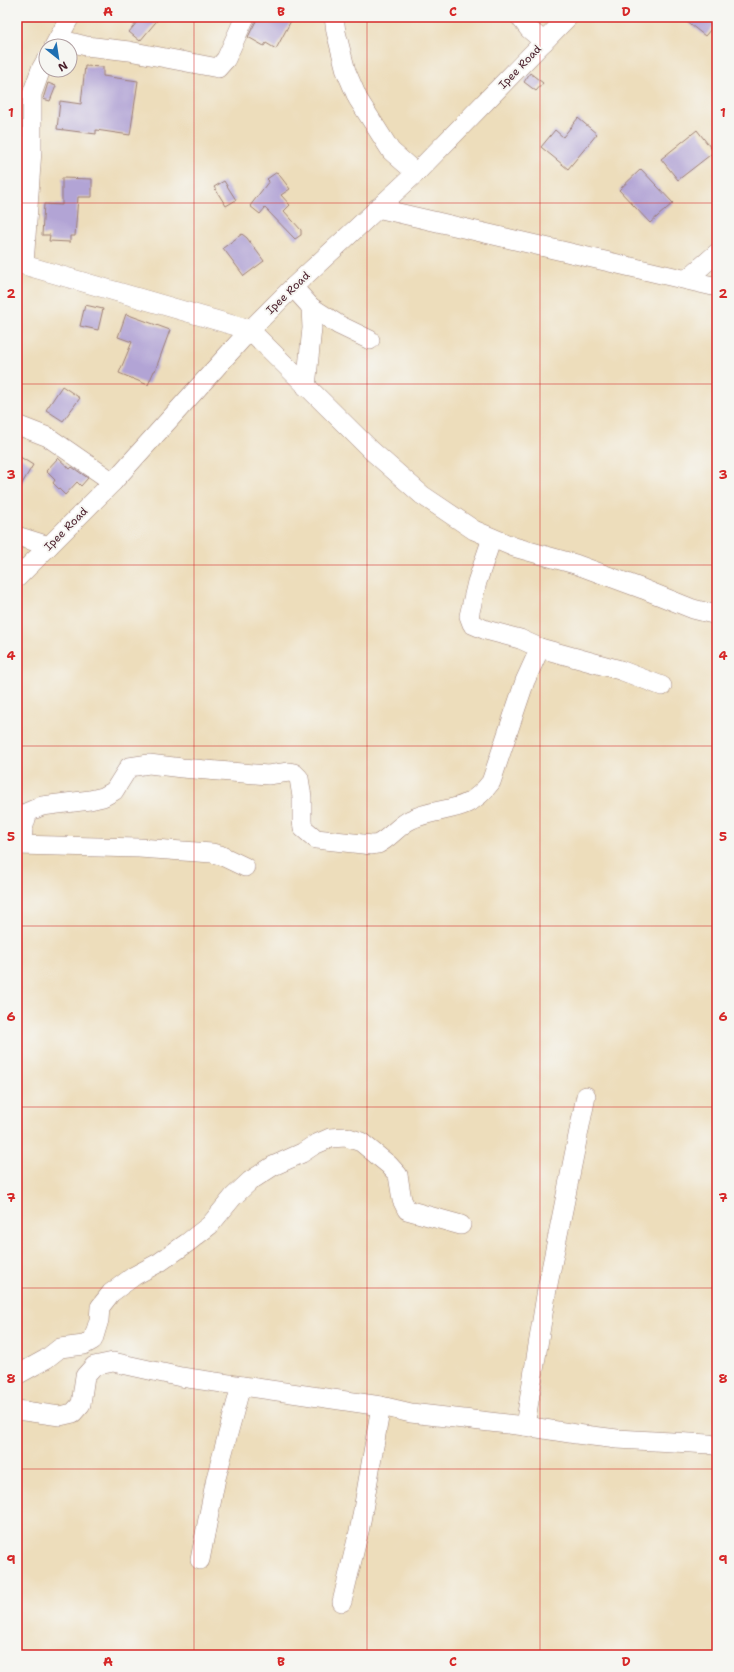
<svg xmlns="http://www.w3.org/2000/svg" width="734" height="1672" font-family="'Shantell Sans',sans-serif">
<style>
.building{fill:#b2a4d5}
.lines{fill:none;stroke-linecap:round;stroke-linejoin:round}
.minor-casing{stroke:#9c7e73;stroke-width:20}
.minor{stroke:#fff;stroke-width:19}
.grid{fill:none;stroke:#d62828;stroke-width:1;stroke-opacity:0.55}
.labels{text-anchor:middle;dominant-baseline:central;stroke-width:4;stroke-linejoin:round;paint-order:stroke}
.street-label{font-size:11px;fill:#4a1f2b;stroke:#f6f6f2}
.neatline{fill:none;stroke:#d62828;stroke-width:1.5}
.grid-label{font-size:13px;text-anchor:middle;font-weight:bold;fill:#d62828}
</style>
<rect width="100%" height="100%" fill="#f6f6f2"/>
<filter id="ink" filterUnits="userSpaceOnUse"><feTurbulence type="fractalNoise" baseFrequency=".025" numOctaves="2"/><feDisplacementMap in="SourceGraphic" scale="8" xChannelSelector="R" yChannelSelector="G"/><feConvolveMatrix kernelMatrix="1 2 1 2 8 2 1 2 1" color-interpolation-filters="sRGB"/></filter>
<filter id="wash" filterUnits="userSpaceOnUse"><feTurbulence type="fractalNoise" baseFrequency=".012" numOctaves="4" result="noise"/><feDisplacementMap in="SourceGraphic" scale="16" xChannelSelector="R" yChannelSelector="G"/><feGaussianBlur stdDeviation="0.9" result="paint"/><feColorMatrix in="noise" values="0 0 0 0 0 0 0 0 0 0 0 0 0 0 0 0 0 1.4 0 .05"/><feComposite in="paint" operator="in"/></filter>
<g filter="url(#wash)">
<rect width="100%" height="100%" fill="#edddbb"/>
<g id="blocks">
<g class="building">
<path d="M141 17H160L140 41 129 32Z"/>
<path d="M258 17H293L276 49 266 43 264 46 248 37Z"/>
<path d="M681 17H717V22L705 36Z"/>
<path d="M85 66 103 67V76L138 81 130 135 96 130V134L57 129 60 101 81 104Z"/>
<path d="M530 73 543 83 536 91 524 82Z"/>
<path d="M48 83 56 86 50 101 43 99Z"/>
<path d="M578 118 597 134 568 169 541 147 555 130 563 137Z"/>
<path d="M697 130 714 152 678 180 661 159Z"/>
<path d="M641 169 673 203 650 223 619 190Z"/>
<path d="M277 172 290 189 281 195 290 205 284 211 301 230V235L295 239 265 208 260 214 250 206 269 181 267 179Z"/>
<path d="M62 178 92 179V197H78L75 236H70V242L49 241 50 235H42L44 204 62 205Z"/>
<path d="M224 181 236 200 226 206 214 187Z"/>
<path d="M242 234 247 238 264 261 244 276 223 248Z"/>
<path d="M85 305 103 309 98 330 80 326Z"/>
<path d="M126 314 170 330 155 371H154L148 385 119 373 132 342 118 337Z"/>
<path d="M62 386 80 398 63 421 46 410Z"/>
<path d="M17 455 33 465 17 492Z"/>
<path d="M58 458 70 469 72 467 88 478 81 486 77 482 65 495 53 483 55 480 46 471Z"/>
</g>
</g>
</g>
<g filter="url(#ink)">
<use href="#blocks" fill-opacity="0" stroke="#9c7e73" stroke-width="1"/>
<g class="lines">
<g class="minor-casing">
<g id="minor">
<path d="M334 17 336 32 346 71 358 99 391 151 416 173"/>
<path d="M520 17 529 29 544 42"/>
<path d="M58 39 86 46 129 51 218 68 226 59 245 17"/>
<path d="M54 46 70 17"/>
<path d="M377 208 717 287"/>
<path d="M17 263 250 330 372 451 422 495 474 530 514 547 575 564 643 589 693 609 717 615"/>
<path d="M24 265 32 150V94L41 69 46 60"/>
<path d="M687 279 717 253"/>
<path d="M293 287 311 307 339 325 370 340"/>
<path d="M306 387 312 328 311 307"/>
<path d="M17 425 48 437 113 482"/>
<path d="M17 536 49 546"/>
<path d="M492 538 477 582 469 616 472 624 486 630 520 639 540 648 620 670 662 686"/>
<path d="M17 578 113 482 250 330 293 287 416 173 568 17"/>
<path d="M17 845 139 848 212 853 220 855 245 867"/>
<path d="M22 845 23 829 28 812 42 806 90 800 103 797 114 791 129 767 149 764 182 768 268 775 289 772 294 773 299 778 302 797V821L303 828 316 839 372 845 378 844C390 838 398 826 410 820 443 804 465 817 491 782L525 681 540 648"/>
<path d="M17 1375 46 1359 60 1348 84 1345 93 1340 99 1320 100 1307 111 1293 134 1276 160 1262 187 1243 210 1225 233 1197 250 1181 273 1166 302 1153 314 1145 330 1138 346 1137 361 1142 389 1165 398 1175 402 1200 407 1210 461 1225"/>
<path d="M17 1410 60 1416 73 1413 81 1404 85 1376 94 1366 113 1362 181 1377 381 1406 411 1413 525 1426 576 1434 617 1439 709 1444 717 1446"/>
<path d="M525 1426 547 1289 586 1096"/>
<path d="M200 1560 216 1478 241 1386"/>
<path d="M342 1602 360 1527 381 1406"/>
</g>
</g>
<use href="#minor" class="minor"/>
</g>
</g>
<path class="grid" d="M194 17V1655M367 17V1655M540 17V1655M17 203H717M17 384H717M17 565H717M17 746H717M17 926H717M17 1107H717M17 1288H717M17 1469H717"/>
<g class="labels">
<g class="street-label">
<text transform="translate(520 67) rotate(-46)">Ipee Road</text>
<text transform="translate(288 293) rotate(-44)">Ipee Road</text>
<text transform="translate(66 529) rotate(-45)">Ipee Road</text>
</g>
</g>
<rect width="734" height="1672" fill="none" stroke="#f6f6f2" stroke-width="44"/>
<g transform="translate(58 58) rotate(150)"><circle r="19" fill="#f6f6f2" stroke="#b1a0a2"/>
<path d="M0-3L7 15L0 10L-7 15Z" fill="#1f6fb2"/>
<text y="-6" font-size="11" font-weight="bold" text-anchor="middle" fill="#4a1f2b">N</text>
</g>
<rect x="22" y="22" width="690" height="1628" class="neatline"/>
<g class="grid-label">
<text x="108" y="16">A</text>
<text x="281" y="16">B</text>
<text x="453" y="16">C</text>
<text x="626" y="16">D</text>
<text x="11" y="117">1</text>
<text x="723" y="117">1</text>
<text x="11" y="298">2</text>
<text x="723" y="298">2</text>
<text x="11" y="479">3</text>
<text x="723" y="479">3</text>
<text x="11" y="660">4</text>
<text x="723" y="660">4</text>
<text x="11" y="841">5</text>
<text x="723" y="841">5</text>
<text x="11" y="1021">6</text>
<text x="723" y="1021">6</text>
<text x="11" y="1202">7</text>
<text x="723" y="1202">7</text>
<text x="11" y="1383">8</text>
<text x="723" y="1383">8</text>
<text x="11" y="1564">9</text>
<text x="723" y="1564">9</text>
<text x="108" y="1666">A</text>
<text x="281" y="1666">B</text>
<text x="453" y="1666">C</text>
<text x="626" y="1666">D</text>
</g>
</svg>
